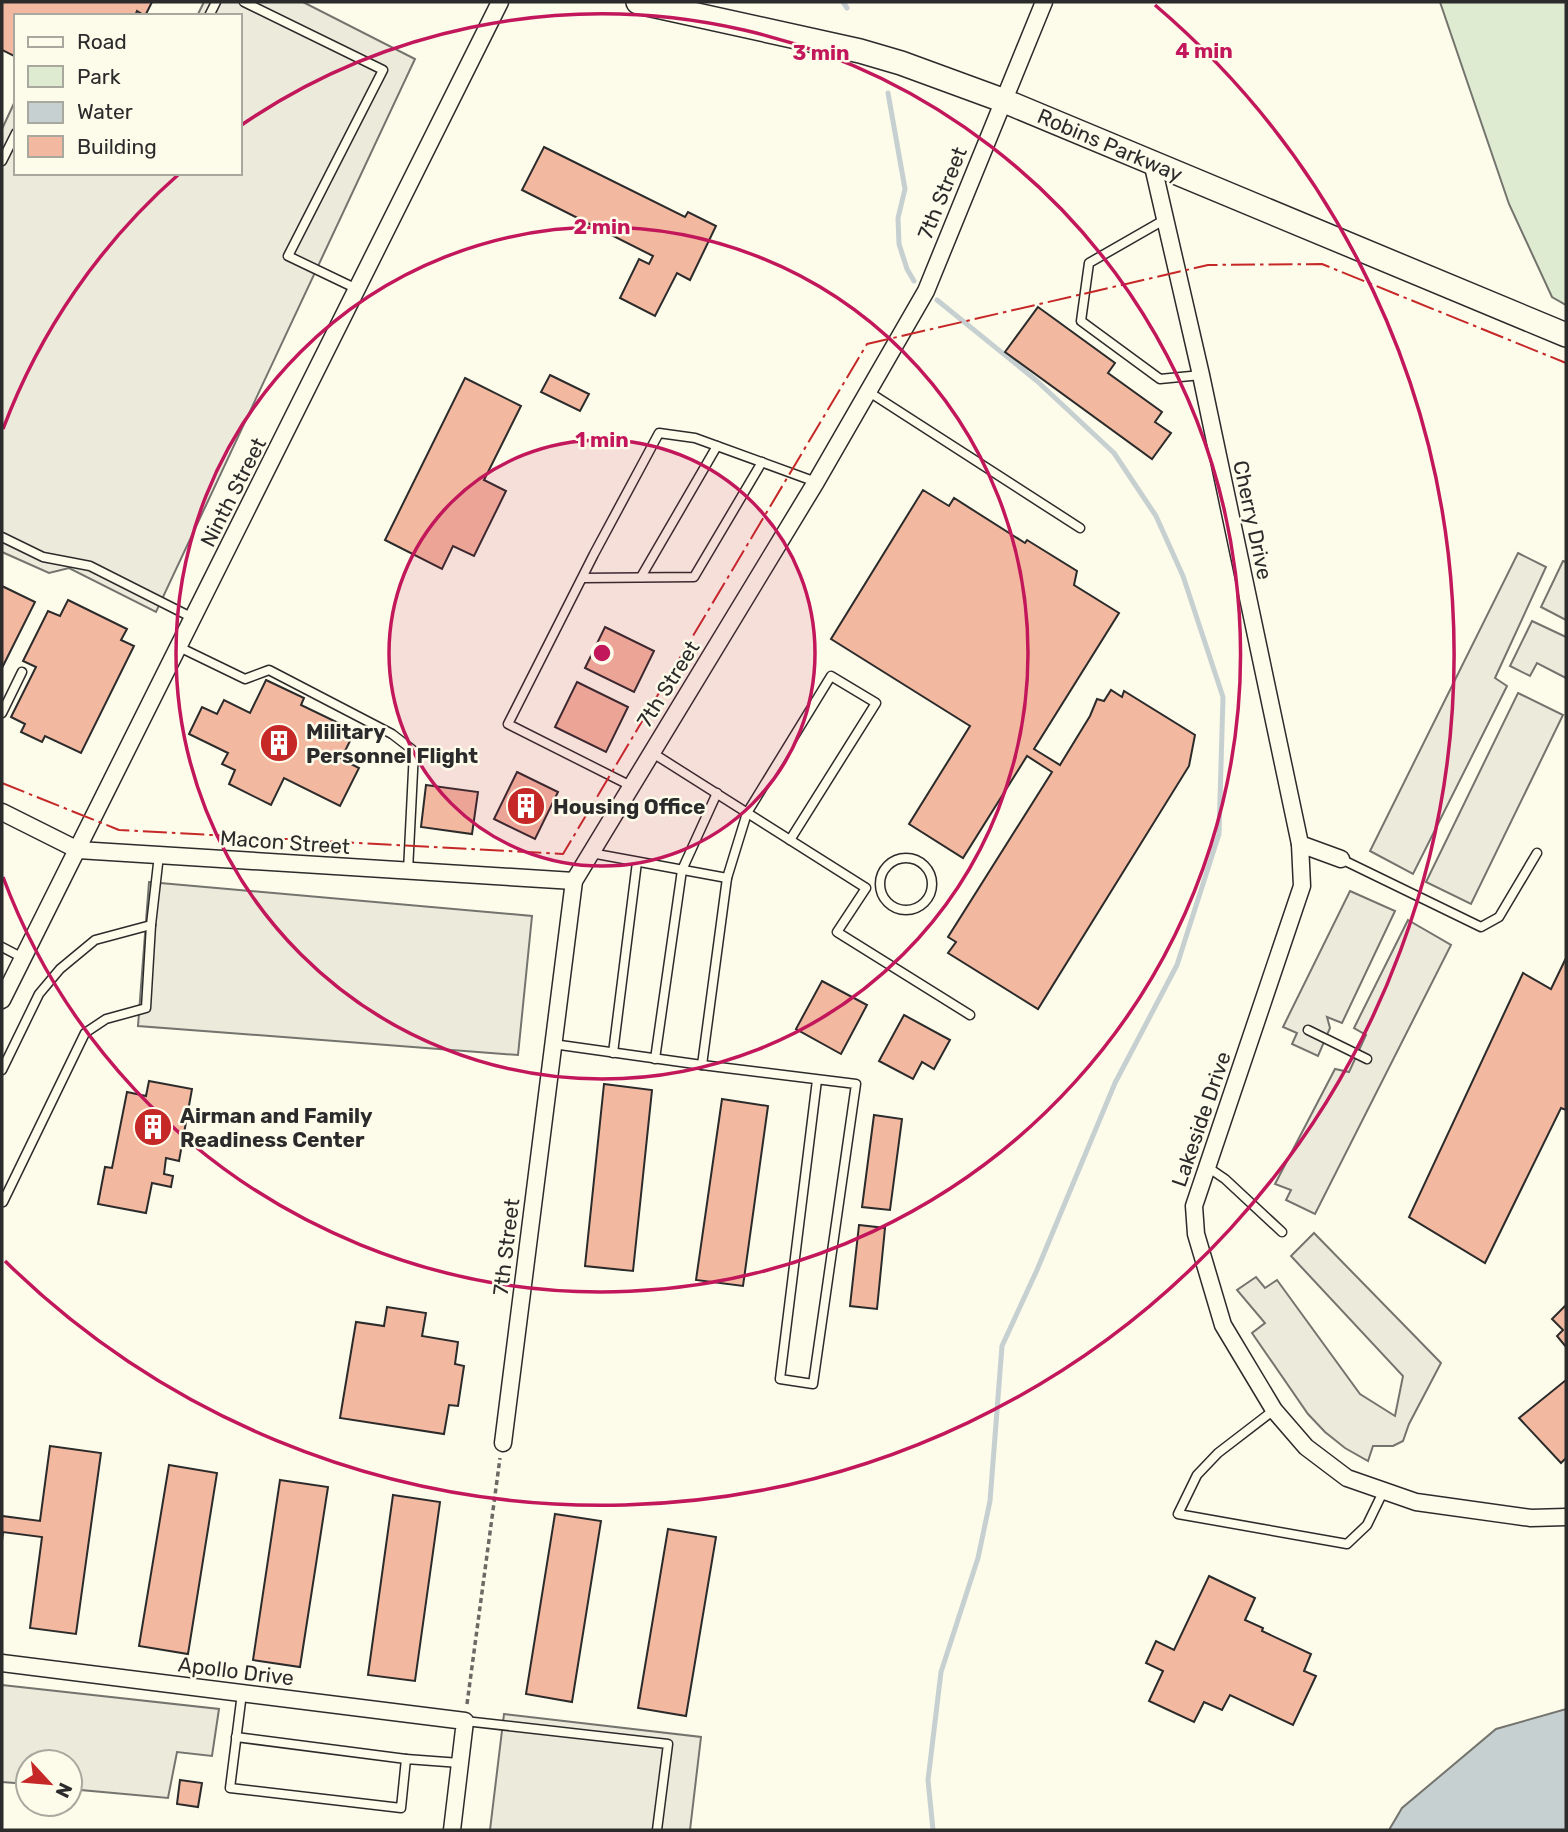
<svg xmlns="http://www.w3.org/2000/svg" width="1568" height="1832" font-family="Rubik,sans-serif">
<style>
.green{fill:#deebd1;stroke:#74746e;stroke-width:2}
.parking{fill:#eceadb;stroke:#74746e;stroke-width:2}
.water{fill:#c7d0d0;stroke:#74746e;stroke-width:2}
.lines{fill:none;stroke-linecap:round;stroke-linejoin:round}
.stream{stroke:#c7d0d0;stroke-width:5}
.building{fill:#f2b8a0;stroke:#2b2b2b;stroke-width:2}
.lane-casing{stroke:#2b2b2b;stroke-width:11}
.street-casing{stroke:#2b2b2b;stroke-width:19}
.secondary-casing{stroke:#2b2b2b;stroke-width:26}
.path{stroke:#6a6964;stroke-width:3.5;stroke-dasharray:5 3.5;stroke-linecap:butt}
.lane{stroke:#fdfbea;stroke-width:8}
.street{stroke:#fdfbea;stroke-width:16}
.secondary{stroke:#fdfbea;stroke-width:23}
.power{stroke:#c62828;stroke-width:2;stroke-dasharray:24 5 3.5 5;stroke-linecap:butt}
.ring{fill:none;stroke:#c2185b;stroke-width:3.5}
.labels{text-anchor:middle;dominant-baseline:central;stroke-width:5;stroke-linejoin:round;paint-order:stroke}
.street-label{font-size:21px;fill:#2b2b2b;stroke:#fdfbea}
.poi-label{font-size:21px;font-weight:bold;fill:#2b2b2b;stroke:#fdfbea;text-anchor:start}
.centre{fill:#c2185b;stroke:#fdfbea;stroke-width:3.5}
.ring-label{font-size:21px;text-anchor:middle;font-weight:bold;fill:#c2185b;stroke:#fdfbea;stroke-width:5;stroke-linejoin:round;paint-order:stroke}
</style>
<rect width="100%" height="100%" fill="#fdfbea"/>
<path class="green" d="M1440 2H1566V305L1552 297 1509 204Z"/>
<g class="parking">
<path d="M204 2H303L415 59 156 612 69 568 49 573 2 552V129L16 99V173H240V16H197Z"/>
<path d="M1518 553 1546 567 1495 678 1507 686 1413 874 1370 851Z"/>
<path d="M1563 561 1566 562V620L1541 607Z"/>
<path d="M1532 621 1566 637V678L1537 663 1530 676 1510 666Z"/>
<path d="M1518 693 1563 715 1471 904 1426 882Z"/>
<path d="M149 882 532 916 518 1055 138 1026Z"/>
<path d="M1350 891 1395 911 1342 1023 1327 1017 1330 1028 1318 1056 1292 1044 1297 1033 1283 1027Z"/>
<path d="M1408 920 1451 945 1315 1214 1286 1200 1291 1190 1275 1184 1335 1069 1349 1072 1366 1035 1354 1028Z"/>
<path d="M1314 1233 1441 1363 1409 1424 1403 1441 1393 1446H1373L1368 1461 1345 1448 1325 1432 1308 1414 1252 1333 1265 1323 1237 1290 1256 1277 1265 1288 1277 1280 1360 1394 1395 1416 1403 1376 1291 1256Z"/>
<path d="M2 1685 219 1709 212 1756 177 1752 168 1798 70 1789V1762H28V1784L2 1782Z"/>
<path d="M504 1714 701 1737 690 1830H490Z"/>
</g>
<path class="water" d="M1566 1709V1830H1389L1402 1808 1496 1729Z"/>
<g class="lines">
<g class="stream">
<path d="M843 2 847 8"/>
<path d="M888 93 905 189 898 218 899 244 907 269 914 281"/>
<path d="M933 1830 928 1780 941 1672 978 1558 990 1501 1002 1346 1037 1270 1115 1083 1177 965 1219 834 1223 697 1183 576 1156 516 1114 453 1037 381 937 300"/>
</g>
</g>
<g class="building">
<path d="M2 2H152L145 16 137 11 135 16H16V57L2 50Z"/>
<path d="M544 147 685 217 688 212 716 226 690 280 677 273 655 316 620 298 639 259 649 264 653 256 522 190Z"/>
<path d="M1038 307 1115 363 1108 373 1162 412 1155 422 1171 433 1152 459 1005 352Z"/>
<path d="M550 375 589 394 580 411 541 392Z"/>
<path d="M465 378 521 406 484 480 506 491 474 556 453 546 442 569 385 540Z"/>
<path d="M923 490 949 506 954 498 1025 543 1027 540 1077 571 1074 585 1119 613 1034 749 1060 765 1090 716 1097 699 1104 701 1111 690 1122 697 1124 691 1195 735 1189 766 1038 1009 948 953 956 942 948 937 1052 772 1027 756 963 858 909 824 970 726 831 639Z"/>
<path d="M2 586 35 602 2 668Z"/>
<path d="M68 600 127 629 121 640 134 646 81 753 45 736 42 742 21 732 25 724 11 717 36 667 23 661 48 611 60 616Z"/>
<path d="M605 627 654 651 634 692 585 668Z"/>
<path d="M266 680 304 698 301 705 355 731 341 759 359 768 340 806 284 778 271 805 229 784 235 770 222 764 228 753 189 734 202 707 217 714 224 700 250 713Z"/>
<path d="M577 682 628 707 606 752 555 727Z"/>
<path d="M517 772 558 792 535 839 494 819Z"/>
<path d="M426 785 478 792 472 834 421 827Z"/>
<path d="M1566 958V1110L1561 1108 1485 1263 1409 1217 1523 973 1551 989Z"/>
<path d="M822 981 867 1005 841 1054 796 1029Z"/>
<path d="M904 1015 950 1040 934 1069 922 1062 913 1079 879 1061Z"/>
<path d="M149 1081 192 1089 179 1161 166 1158 164 1174 173 1176 171 1187 152 1183 146 1213 98 1204 105 1167 112 1168 127 1092 146 1096Z"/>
<path d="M604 1084 652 1090 633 1271 585 1266Z"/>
<path d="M722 1099 768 1106 743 1286 696 1280Z"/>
<path d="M874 1115 902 1119 890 1210 862 1207Z"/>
<path d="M859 1225 885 1228 877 1309 850 1306Z"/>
<path d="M1566 1305V1347L1557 1336 1563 1330 1552 1319Z"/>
<path d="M387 1307 426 1313 422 1336 458 1342 455 1364 464 1366 458 1406 449 1405 444 1434 340 1418 356 1322 384 1326Z"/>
<path d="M1566 1380V1458L1561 1463 1519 1418Z"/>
<path d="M50 1446 101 1453 76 1634 30 1628 42 1537 3 1532 2 1541V1516L40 1521Z"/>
<path d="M169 1465 217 1473 188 1654 139 1646Z"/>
<path d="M280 1480 328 1487 300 1667 253 1660Z"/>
<path d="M393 1495 440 1502 415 1681 368 1675Z"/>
<path d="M555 1514 601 1521 572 1702 526 1694Z"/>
<path d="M668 1529 716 1537 686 1716 638 1708Z"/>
<path d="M1209 1576 1255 1598 1245 1620 1263 1628 1262 1631 1311 1654 1304 1671 1316 1676 1293 1725 1230 1695 1222 1710 1204 1702 1194 1722 1149 1701 1163 1671 1146 1663 1156 1641 1174 1650Z"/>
<path d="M180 1780 202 1783 198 1807 177 1804Z"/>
</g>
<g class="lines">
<g class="lane-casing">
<g id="lane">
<path d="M244 2 383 70 288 256 357 289"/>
<path d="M209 16 216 2"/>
<path d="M2 161 16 133"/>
<path d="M1164 220 1089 263 1081 321 1160 379 1201 375"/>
<path d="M869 392 1080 528"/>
<path d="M2 537 43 557 90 566 193 618"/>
<path d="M641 577 717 446"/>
<path d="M583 578 694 577 762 462"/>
<path d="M179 647 245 679 269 670 392 734 414 751 408 871"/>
<path d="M2 713 22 672"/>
<path d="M651 752 866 888 837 932 970 1015"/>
<path d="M631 786 508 724 594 554 659 433 695 438 816 482"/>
<path d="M591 853 727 878"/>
<circle cx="906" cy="884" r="26"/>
<path d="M1341 859 1481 927 1499 917 1537 853"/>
<path d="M2 947 23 958"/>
<path d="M1308 1030 1367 1059"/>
<path d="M553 1044 702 1065 727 878 747 813 831 676 876 703 790 840"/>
<path d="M613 1053 637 862"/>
<path d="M655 1059 682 870 717 793"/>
<path d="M702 1065 856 1084 813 1384 780 1379 817 1080"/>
<path d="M2 1070 39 994 60 969 95 940 151 925 159 855"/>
<path d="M1206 1166 1225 1179 1282 1232"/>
<path d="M3 1202 85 1033 106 1019 146 1008 151 925"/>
<path d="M1274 1410 1218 1453 1197 1475 1178 1514 1347 1544 1367 1525 1383 1492"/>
<path d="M242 1693 230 1788 401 1808 406 1759 460 1763"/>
<path d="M465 1721 668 1744 657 1830"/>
<path d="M236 1737 406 1759"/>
</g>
</g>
<g class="street-casing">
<g id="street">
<path d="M1152 162 1201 375 1300 844 1341 859"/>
<path d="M2 812 78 850 574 881"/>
<path d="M1300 844 1302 886 1194 1206 1196 1234 1223 1325 1274 1410 1306 1447 1347 1478 1416 1502 1531 1518 1566 1517"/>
<path d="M2 1000 500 2"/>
<path d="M503 1443 574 881 816 482 926 291 1044 2"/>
<path d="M2 1663 465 1721 452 1830"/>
</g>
</g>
<g class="secondary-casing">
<path id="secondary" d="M638 2 860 51 901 63 1002 100 1566 335"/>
</g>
<path class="path" d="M467 1704 500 1458"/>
<use href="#lane" class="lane"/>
<use href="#street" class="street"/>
<use href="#secondary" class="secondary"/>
<path class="power" d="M2 783 119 830 563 854 867 344 1208 265 1322 264 1566 363"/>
</g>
<circle cx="602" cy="653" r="213" fill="#c2185b" fill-opacity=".12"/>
<g class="ring">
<circle cx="602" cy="653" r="213"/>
<circle cx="602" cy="653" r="426"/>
<path d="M3 429A639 639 0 0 1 179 174M240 126A639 639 0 1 1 3 877"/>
<path d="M1155 5A852 852 0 1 1 5 1261"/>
</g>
<defs>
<g id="building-disc" transform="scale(2.0125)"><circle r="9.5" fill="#c62828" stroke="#fdfbea"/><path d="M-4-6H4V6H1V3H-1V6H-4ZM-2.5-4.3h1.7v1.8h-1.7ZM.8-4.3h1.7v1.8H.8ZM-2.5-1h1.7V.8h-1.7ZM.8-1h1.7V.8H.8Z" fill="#fff"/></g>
</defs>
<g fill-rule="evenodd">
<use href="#building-disc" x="279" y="743"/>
<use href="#building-disc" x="526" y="806"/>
<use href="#building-disc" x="153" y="1127"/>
</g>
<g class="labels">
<g class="street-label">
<text transform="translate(1110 145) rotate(23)">Robins Parkway</text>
<text transform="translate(942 193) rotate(-68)">7th Street</text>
<text transform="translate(233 492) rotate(-63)">Ninth Street</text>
<text transform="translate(1253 520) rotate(78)">Cherry Drive</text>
<text transform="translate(668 684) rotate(-58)">7th Street</text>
<text transform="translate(285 842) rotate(4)">Macon Street</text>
<text transform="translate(1201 1119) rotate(-71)">Lakeside Drive</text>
<text transform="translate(506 1247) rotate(-83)">7th Street</text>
<text transform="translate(236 1671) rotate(7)">Apollo Drive</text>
</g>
<g class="poi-label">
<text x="306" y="731">Military<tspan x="306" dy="24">Personnel Flight</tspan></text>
<text x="553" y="806">Housing Office</text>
<text x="180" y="1115">Airman and Family<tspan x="180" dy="24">Readiness Center</tspan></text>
</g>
</g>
<circle cx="602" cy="653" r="10" class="centre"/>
<g class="ring-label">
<text x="1204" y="58">4 min</text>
<text x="821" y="60">3 min</text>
<text x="602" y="234">2 min</text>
<text x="602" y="447">1 min</text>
</g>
<rect width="1568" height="1832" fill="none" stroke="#2b2b2b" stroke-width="7"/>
<rect x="14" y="14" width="228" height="161" fill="#fdfbea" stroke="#a9a89e" stroke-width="2"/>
<rect x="28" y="37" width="35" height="10" fill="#fdfbea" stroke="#a9a89e" stroke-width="2"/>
<text x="77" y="49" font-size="21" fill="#2b2b2b">Road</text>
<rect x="28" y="66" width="35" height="21" fill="#deebd1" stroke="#a9a89e" stroke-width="2"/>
<text x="77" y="84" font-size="21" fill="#2b2b2b">Park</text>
<rect x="28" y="102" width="35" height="21" fill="#c7d0d0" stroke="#a9a89e" stroke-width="2"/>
<text x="77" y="119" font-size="21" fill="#2b2b2b">Water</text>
<rect x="28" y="136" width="35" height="21" fill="#f2b8a0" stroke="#a9a89e" stroke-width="2"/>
<text x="77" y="154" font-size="21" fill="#2b2b2b">Building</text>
<g transform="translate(49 1783) rotate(116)"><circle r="33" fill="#fdfbea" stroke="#a9a89e" stroke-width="2"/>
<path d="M0-5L12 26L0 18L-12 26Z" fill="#c62828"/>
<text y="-10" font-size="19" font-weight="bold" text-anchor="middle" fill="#2b2b2b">N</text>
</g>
</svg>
